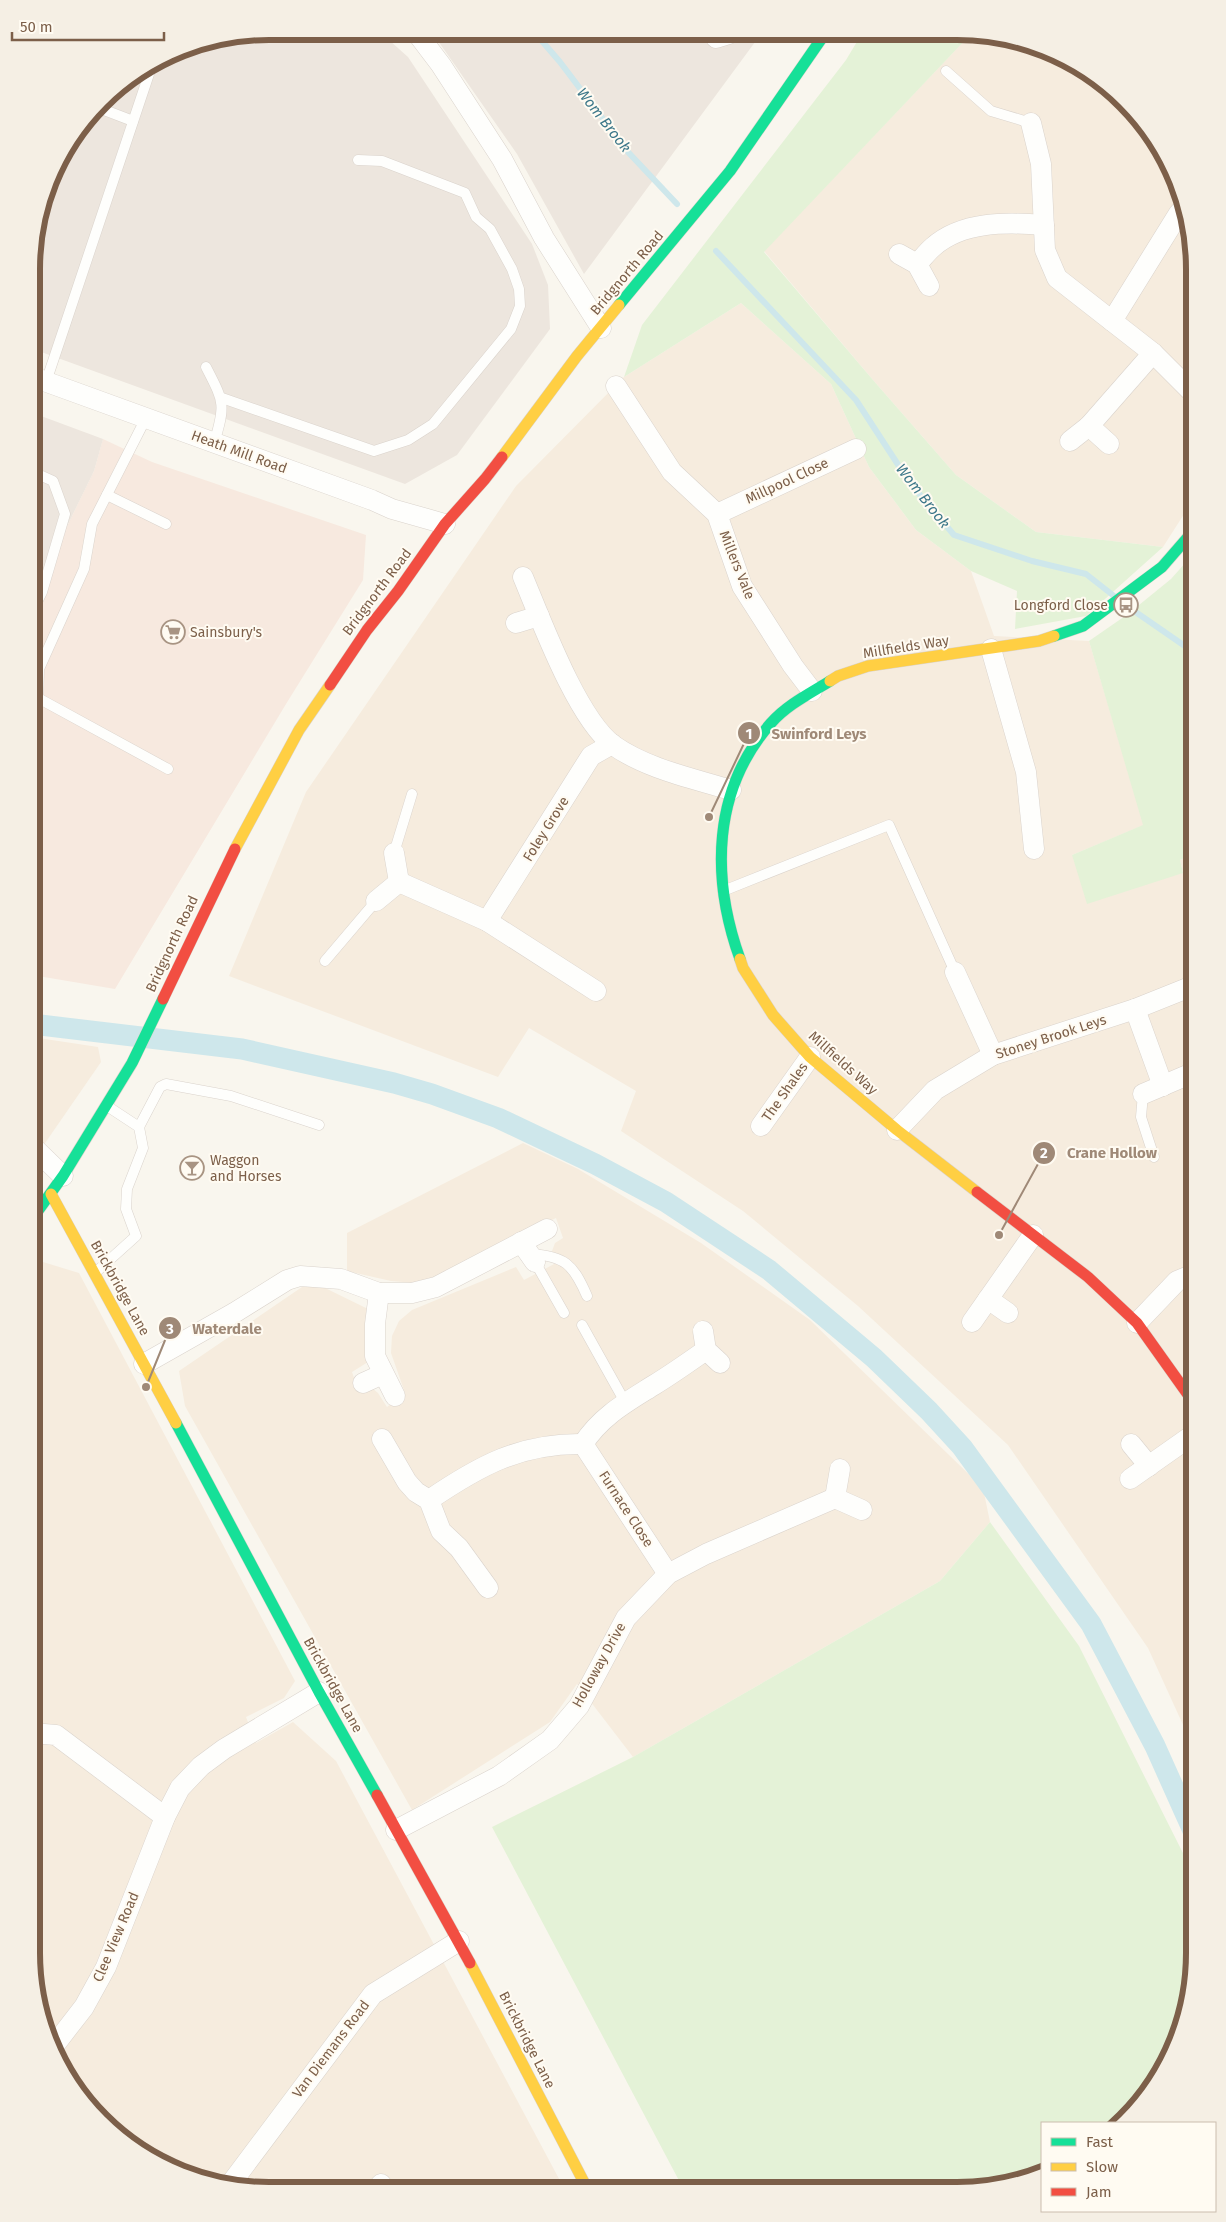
<svg xmlns="http://www.w3.org/2000/svg" width="1226" height="2222" font-family="'Fira Sans',sans-serif">
<style>
.residential{fill:#f6ecde}
.commercial{fill:#f7e9df}
.industrial{fill:#ede6de}
.green{fill:#e4f2d7}
.lines{fill:none;stroke-linecap:round;stroke-linejoin:round}
.stream{stroke:#cee7eb;stroke-width:6}
.canal{stroke:#cee7eb;stroke-width:21}
.lane-casing{stroke:#dad3cc;stroke-width:11}
.street-casing{stroke:#dad3cc;stroke-width:21}
.fast-casing{stroke:#dad3cb;stroke-width:12}
.slow-casing{stroke:#dad3cb;stroke-width:12}
.jam-casing{stroke:#dad3cb;stroke-width:12}
.lane{stroke:#fefefc;stroke-width:10}
.street{stroke:#fefefc;stroke-width:20}
.fast{stroke:#16e098;stroke-width:11}
.slow{stroke:#ffcf43;stroke-width:11}
.jam{stroke:#f24e42;stroke-width:11}
.labels{text-anchor:middle;dominant-baseline:central;stroke-width:4;stroke-linejoin:round;paint-order:stroke}
.street-label{font-size:14px;fill:#7c5f49;stroke:#fffbf2}
.poi-label{font-size:14px;fill:#7c5f49;stroke:#fffbf2;text-anchor:start}
.water-label{font-size:15px;font-style:italic;fill:#3e788a;stroke:#fffbf2}
.rim{fill:none;stroke:#7c5f49;stroke-width:6}
.leader{fill:none;stroke:#9f8977;stroke-width:2}
.callout-dot{fill:#9f8977;stroke:#fffbf2;stroke-width:2}
.mark-label{font-size:15px;text-anchor:middle;font-weight:bold;fill:#fff}
.callout-label{font-size:15px;text-anchor:middle;font-weight:bold;fill:#9f8977;stroke:#fffbf2;stroke-width:4;stroke-linejoin:round;paint-order:stroke}
</style>
<rect width="100%" height="100%" fill="#f9f6ee"/>
<g class="residential">
<path d="M969 36H1003L1062 56 1113 90 1154 137 1182 192 1195 269V497L1163 547 1036 532 956 475 873 380 764 251Z"/>
<path d="M741 303 831 384 869 467 916 530 971 571 994 636 1089 641 1144 825 1072 855 1183 873 1180 860 1195 853 1194 1749 1148 1648 1008 1445 858 1306 743 1211 621 1131 636 1091 529 1028 498 1077 229 976 306 792 516 486 624 377Z"/>
<path d="M32 1037 98 1047 101 1062 32 1162Z"/>
<path d="M523 1143 578 1169 701 1243 810 1320 983 1488 990 1522 940 1581 633 1757 577 1684 550 1722 412 1810 185 1406 179 1371 302 1287 321 1286 368 1309V1362L352 1372 359 1392 372 1388 378 1393 387 1407 405 1393 391 1353 392 1336 399 1321 412 1310 516 1267 524 1280 556 1263 552 1251 555 1243 563 1238 556 1218 435 1278 415 1283 391 1281 347 1271V1233Z"/>
<path d="M43 1262 79 1273 295 1681 284 1698 246 1717 256 1743 293 1722 336 1761 565 2190 238 2189 164 2166 113 2132 72 2085 44 2030 31 1953 32 1276Z"/>
</g>
<path class="commercial" d="M103 439 152 462 366 535 363 580 286 704 115 989 32 975 33 596 94 471Z"/>
<g class="industrial">
<path d="M269 31 380 32 408 57 532 244 548 285 550 329 457 455 405 484 33 349V238L56 164 112 90 178 49Z"/>
<path d="M434 32 761 34 584 274 517 154 436 38Z"/>
<path d="M33 413 103 439 94 471 33 596Z"/>
</g>
<g class="green">
<path d="M861 35 969 36 764 252 873 380 956 475 1036 532 1163 547 1086 616 1015 629 1017 591 971 571 916 530 869 467 831 384 741 303 624 377 642 325 846 60Z"/>
<path d="M1195 552V853L1180 860 1183 873 1087 904 1072 855 1143 825 1089 641 1128 614 1171 579Z"/>
<path d="M990 1522 1079 1646 1194 1875V1969L1177 2044 1145 2098 1118 2123H1042V2174L1034 2178 957 2191 684 2190 492 1827 633 1757 940 1581Z"/>
</g>
<g class="lines">
<g class="stream">
<path d="M535 33 560 62 628 152 677 204"/>
<path d="M716 251 856 400 910 483 954 535 1032 561 1086 574 1114 596"/>
<path d="M1124 604 1195 653"/>
</g>
<path class="canal" d="M32 1024 242 1049 394 1083 432 1094 498 1118 595 1164 666 1202 769 1270 874 1358 929 1411 962 1447 1091 1624 1155 1746 1194 1833"/>
<g class="lane-casing">
<g id="lane">
<path d="M946 71 991 111 1031 123"/>
<path d="M99 108 133 121"/>
<path d="M206 367C224 402 226 404 214 443"/>
<path d="M46 382 152 65"/>
<path d="M222 398 374 451 408 440 433 424 511 329 520 306 519 289 512 269 490 229 476 217 465 193 382 161 358 160"/>
<path d="M146 418 92 524 84 569 39 669 38 698 168 769"/>
<path d="M107 495 166 524"/>
<path d="M33 610 42 592 65 514 53 481 33 472"/>
<path d="M394 853 412 794"/>
<path d="M723 891 889 825 955 972"/>
<path d="M325 961 376 901"/>
<path d="M1143 1094 1141 1117 1154 1157"/>
<path d="M107 1106 139 1127 160 1087 166 1084 231 1096 319 1125"/>
<path d="M530 1254C565 1256 573 1264 587 1296"/>
<path d="M535 1262 564 1313"/>
<path d="M96 1272 136 1236 126 1209 127 1189 143 1148 139 1127"/>
<path d="M582 1325 625 1402"/>
</g>
</g>
<g class="street-casing">
<g id="street">
<path d="M416 32 441 65 502 159 544 238 601 328"/>
<path d="M716 38 729 34"/>
<path d="M1031 123 1041 164 1045 250 1057 278 1153 353 1195 395"/>
<path d="M899 254 917 264 929 286"/>
<path d="M917 264C922 259 927 252 933 247 962 221 1007 222 1044 225"/>
<path d="M1112 321 1179 213"/>
<path d="M33 377 372 500 392 509 445 524"/>
<path d="M616 386 672 472 717 514 742 586 793 666 812 691"/>
<path d="M1089 426 1109 444"/>
<path d="M1070 441 1089 426 1153 353"/>
<path d="M717 514 856 449"/>
<path d="M523 577C541 620 577 718 613 745 647 769 692 778 731 790"/>
<path d="M516 623 539 616"/>
<path d="M991 649 1026 772 1034 849"/>
<path d="M399 882 487 921 596 991"/>
<path d="M376 901 399 882 394 853"/>
<path d="M487 921 591 756 612 744"/>
<path d="M955 972 993 1055"/>
<path d="M1135 1009 1163 1086"/>
<path d="M1143 1094 1190 1074"/>
<path d="M761 1126 810 1057"/>
<path d="M897 1130 935 1090 993 1055 1135 1009 1195 985"/>
<path d="M32 1146 63 1176"/>
<path d="M521 1242 535 1262"/>
<path d="M379 1293 375 1324V1356L395 1396"/>
<path d="M988 1299 1008 1313"/>
<path d="M972 1322 1033 1235"/>
<path d="M1137 1323 1177 1281 1194 1274"/>
<path d="M703 1331 706 1350 720 1363"/>
<path d="M144 1364 234 1313 287 1280 300 1276 341 1279 379 1293H412L436 1287 547 1229"/>
<path d="M363 1383 383 1374"/>
<path d="M382 1439 407 1482 416 1492 429 1500 441 1531 459 1548 488 1588"/>
<path d="M1131 1444 1149 1466"/>
<path d="M840 1469 835 1498 862 1510"/>
<path d="M1130 1479 1194 1434"/>
<path d="M429 1500C479 1466 520 1443 583 1444"/>
<path d="M668 1574 583 1444C601 1416 627 1402 654 1385 672 1374 689 1362 706 1350"/>
<path d="M32 1733 56 1735 165 1817"/>
<path d="M396 1830 499 1776 550 1740 579 1706 626 1618 668 1574 706 1554 835 1498"/>
<path d="M53 2047 84 2007 106 1967 165 1817 180 1788 201 1766 224 1749 319 1692"/>
<path d="M229 2186 373 1994 459 1941"/>
<path d="M377 2189 381 2184 385 2189"/>
</g>
</g>
<g class="fast-casing">
<g id="fast">
<path d="M619 305 730 171 824 35"/>
<path d="M1054 636 1083 626 1162 567 1195 529"/>
<path d="M740 959C711 878 712 790 771 723 787 705 809 694 830 681"/>
<path d="M32 1219 63 1176 132 1063 163 999"/>
<path d="M176 1423 319 1692 377 1795"/>
</g>
</g>
<g class="slow-casing">
<g id="slow">
<path d="M502 457 577 356 619 305"/>
<path d="M830 681 838 676 868 666 1039 641 1054 636"/>
<path d="M235 849 299 730 330 685"/>
<path d="M740 959 743 968 773 1015 810 1057 897 1130 977 1192"/>
<path d="M51 1194 176 1423"/>
<path d="M470 1963 588 2190"/>
</g>
</g>
<g class="jam-casing">
<g id="jam">
<path d="M330 685 367 630 398 591 445 524 485 479 502 457"/>
<path d="M163 999 235 849"/>
<path d="M977 1192 1088 1277 1137 1323 1194 1403"/>
<path d="M377 1795 470 1963"/>
</g>
</g>
<use href="#lane" class="lane"/>
<use href="#street" class="street"/>
<use href="#fast" class="fast"/>
<use href="#slow" class="slow"/>
<use href="#jam" class="jam"/>
</g>
<defs>
<g id="bus-ring" transform="scale(1.25)"><circle r="9.5" fill="#fffbf2" stroke="#a89483" stroke-width="1.5"/><path d="M-5-6H5V4H4V6H2V4H-2V6H-4V4H-5ZM-3.5-4V0h7V-4ZM-3.5 1.2v1.5H-2V1.2ZM2 1.2v1.5H3.5V1.2Z" fill="#a89483"/></g>
<g id="supermarket-ring" transform="scale(1.25)"><circle r="9.5" fill="#fffbf2" stroke="#a89483" stroke-width="1.5"/><path d="M-6-5.5h2.5l.6 2H6L4.5 2H-2.5L-4.4-4H-6ZM-1.5 3.2a1.3 1.3 0 1 0 .1 0ZM3 3.2a1.3 1.3 0 1 0 .1 0Z" fill="#a89483"/></g>
<g id="bar-ring" transform="scale(1.25)"><circle r="9.5" fill="#fffbf2" stroke="#a89483" stroke-width="1.5"/><path d="M-6-5H6L.8 .8V4.5H3.5V6h-7V4.5H-.8V.8Z" fill="#a89483"/></g>
</defs>
<g fill-rule="evenodd">
<use href="#bus-ring" x="1126" y="605"/>
<use href="#supermarket-ring" x="173" y="632"/>
<use href="#bar-ring" x="192" y="1168"/>
</g>
<g class="labels">
<g class="street-label">
<text transform="translate(627 273) rotate(-50)">Bridgnorth Road</text>
<text transform="translate(239 452) rotate(20)">Heath Mill Road</text>
<text transform="translate(787 481) rotate(-25)">Millpool Close</text>
<text transform="translate(737 565) rotate(68)">Millers Vale</text>
<text transform="translate(377 592) rotate(-53)">Bridgnorth Road</text>
<text transform="translate(906 647) rotate(-9)">Millfields Way</text>
<text transform="translate(546 829) rotate(-58)">Foley Grove</text>
<text transform="translate(172 944) rotate(-65)">Bridgnorth Road</text>
<text transform="translate(1051 1037) rotate(-18)">Stoney Brook Leys</text>
<text transform="translate(843 1063) rotate(42)">Millfields Way</text>
<text transform="translate(785 1092) rotate(-55)">The Shales</text>
<text transform="translate(120 1288) rotate(61)">Brickbridge Lane</text>
<text transform="translate(626 1509) rotate(57)">Furnace Close</text>
<text transform="translate(599 1665) rotate(-61)">Holloway Drive</text>
<text transform="translate(333 1685) rotate(61)">Brickbridge Lane</text>
<text transform="translate(116 1937) rotate(-67)">Clee View Road</text>
<text transform="translate(527 2040) rotate(63)">Brickbridge Lane</text>
<text transform="translate(331 2049) rotate(-53)">Van Diemans Road</text>
</g>
<g class="poi-label">
<text x="1108" y="605" text-anchor="end">Longford Close</text>
<text x="190" y="632">Sainsbury's</text>
<text x="210" y="1160">Waggon<tspan x="210" dy="16">and Horses</tspan></text>
</g>
<g class="water-label">
<text transform="translate(604 120) rotate(52)">Wom Brook</text>
<text transform="translate(923 496) rotate(52)">Wom Brook</text>
</g>
</g>
<path d="M0 0H1226V2222H0ZM269 40H957A229 229 0 0 1 1186 269V1953A229 229 0 0 1 957 2182H269A229 229 0 0 1 40 1953V269A229 229 0 0 1 269 40Z" fill="#f5efe4" fill-rule="evenodd"/>
<path class="rim" d="M269 40H957A229 229 0 0 1 1186 269V1953A229 229 0 0 1 957 2182H269A229 229 0 0 1 40 1953V269A229 229 0 0 1 269 40Z"/>
<path class="leader" d="M709 817L749 733M999 1235L1044 1153M146 1387L170 1328"/>
<g class="callout-dot">
<circle cx="709" cy="817" r="5"/>
<circle cx="999" cy="1235" r="5"/>
<circle cx="146" cy="1387" r="5"/>
<circle cx="749" cy="733" r="12"/>
<circle cx="1044" cy="1153" r="12"/>
<circle cx="170" cy="1328" r="12"/>
</g>
<g class="mark-label">
<text x="749" y="739">1</text>
<text x="1044" y="1158">2</text>
<text x="170" y="1334">3</text>
</g>
<g class="callout-label">
<text x="819" y="739">Swinford Leys</text>
<text x="1112" y="1158">Crane Hollow</text>
<text x="227" y="1334">Waterdale</text>
</g>
<rect x="1041" y="2122" width="175" height="90" fill="#fffbf2" stroke="#cbbdae"/>
<rect x="1051" y="2138" width="25" height="8" fill="#16e098" stroke="#cbbdae"/>
<text x="1086" y="2147" font-size="15" fill="#7c5f49">Fast</text>
<rect x="1051" y="2163" width="25" height="8" fill="#ffcf43" stroke="#cbbdae"/>
<text x="1086" y="2172" font-size="15" fill="#7c5f49">Slow</text>
<rect x="1051" y="2188" width="25" height="8" fill="#f24e42" stroke="#cbbdae"/>
<text x="1086" y="2197" font-size="15" fill="#7c5f49">Jam</text>
<path d="M12 32v8h152v-8" fill="none" stroke="#7c5f49" stroke-width="2.5"/>
<text x="20" y="32" font-size="15" fill="#7c5f49" stroke="#fffbf2" stroke-width="4" paint-order="stroke">50 m</text>
</svg>
